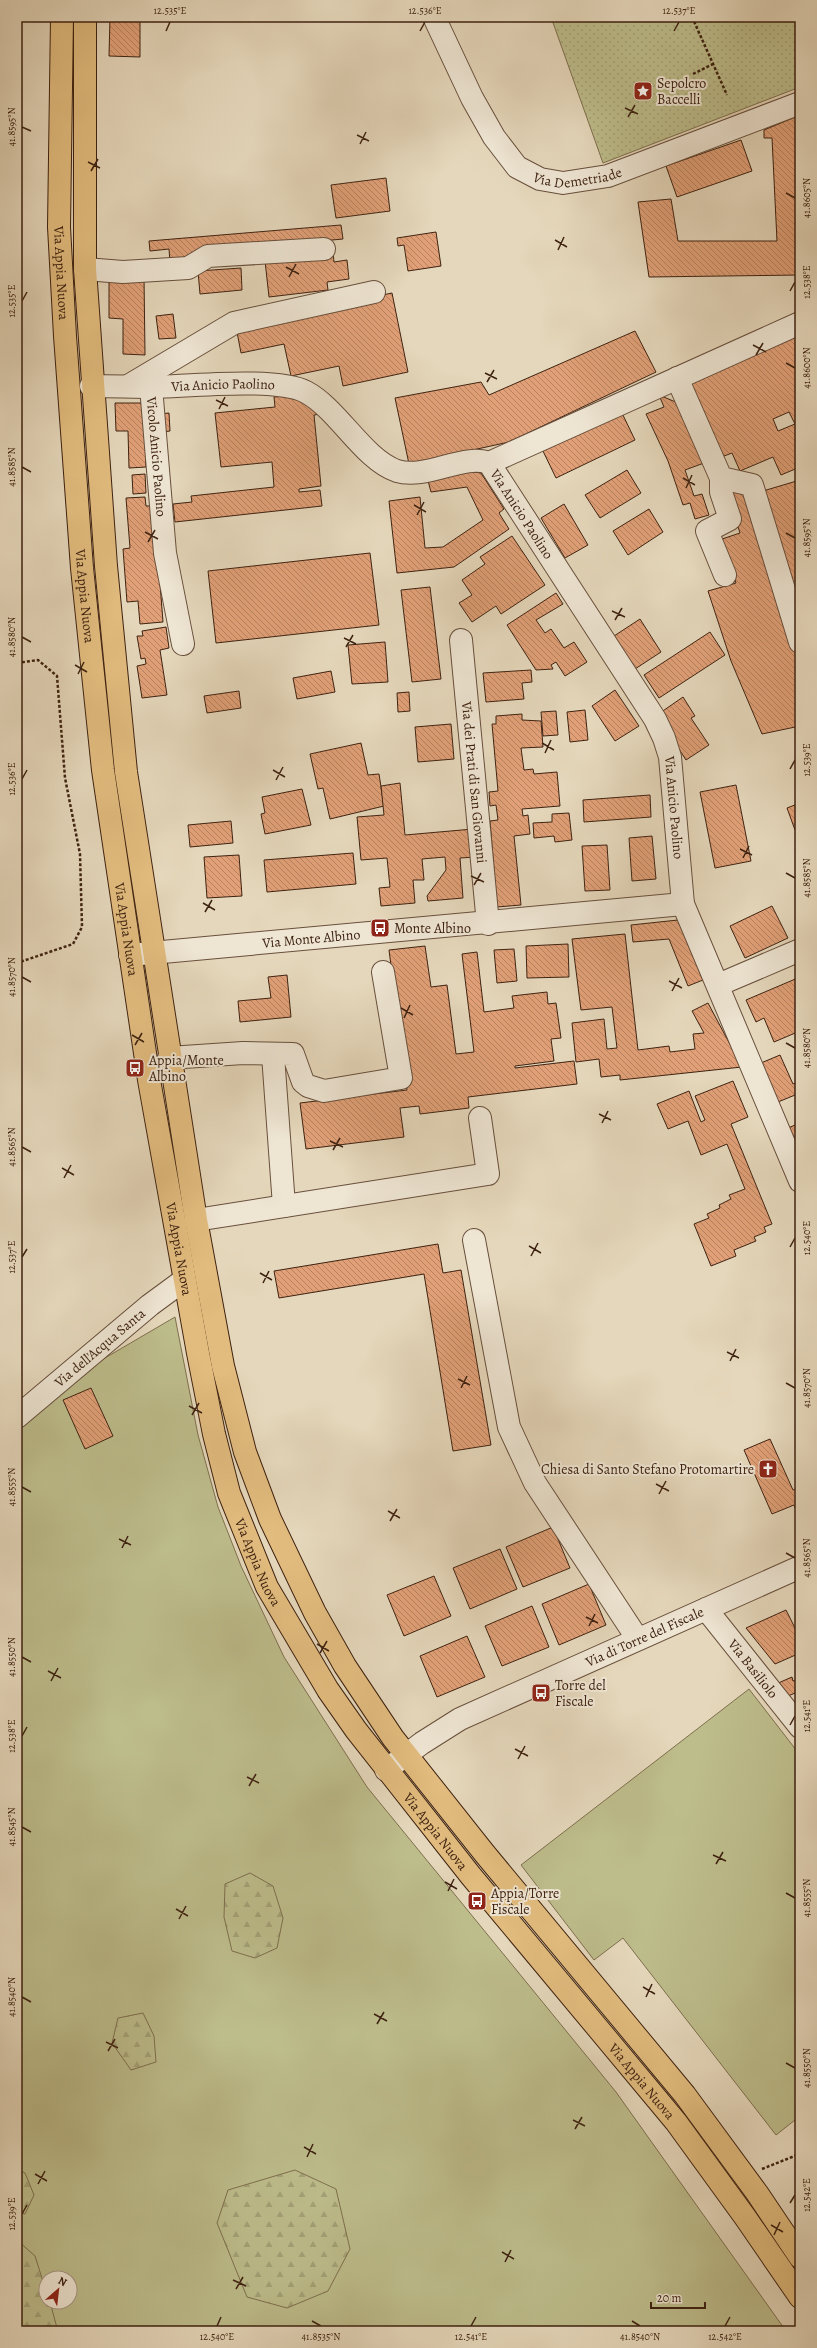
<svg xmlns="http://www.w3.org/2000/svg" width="817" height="2348" font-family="Alegreya,serif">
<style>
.grass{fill:#bdbc8b;stroke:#7e6f4e;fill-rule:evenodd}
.forest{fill:url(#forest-firs);stroke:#7e6f4e}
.park{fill:url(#park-dots);stroke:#7e6f4e}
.building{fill:url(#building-back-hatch);stroke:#3e2211;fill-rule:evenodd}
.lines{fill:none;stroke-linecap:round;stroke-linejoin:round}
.minor-casing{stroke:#684f3c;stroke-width:24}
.major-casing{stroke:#3e2211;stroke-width:24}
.path{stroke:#3e2211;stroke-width:2.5;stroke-dasharray:3 2;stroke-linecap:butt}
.minor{stroke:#eee5d3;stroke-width:22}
.major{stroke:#e2bc7e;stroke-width:22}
.ticks{fill:none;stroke:#3e2211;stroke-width:1.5}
.labels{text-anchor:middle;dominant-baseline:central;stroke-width:4;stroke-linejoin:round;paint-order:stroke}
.poi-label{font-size:14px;fill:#3e2211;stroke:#eee5d3;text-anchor:start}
.street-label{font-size:14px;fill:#3e2211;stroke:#eee5d3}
.neatline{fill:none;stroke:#3e2211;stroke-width:1.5}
.ticks-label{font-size:10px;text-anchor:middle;fill:#3e2211}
</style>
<defs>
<pattern id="forest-firs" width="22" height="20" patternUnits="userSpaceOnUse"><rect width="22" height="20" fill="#bdbc8b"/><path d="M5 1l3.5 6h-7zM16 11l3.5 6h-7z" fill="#a4a177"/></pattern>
<pattern id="park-dots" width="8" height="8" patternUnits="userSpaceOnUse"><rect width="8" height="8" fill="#bdbc8b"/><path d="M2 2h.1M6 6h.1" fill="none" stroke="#a4a177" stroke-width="1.8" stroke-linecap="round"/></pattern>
<pattern id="building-back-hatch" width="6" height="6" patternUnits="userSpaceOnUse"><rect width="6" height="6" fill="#e1a077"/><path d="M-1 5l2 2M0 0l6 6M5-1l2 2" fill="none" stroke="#b88260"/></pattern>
</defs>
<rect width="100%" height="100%" fill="#e5d7bb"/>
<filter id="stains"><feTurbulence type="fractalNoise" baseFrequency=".005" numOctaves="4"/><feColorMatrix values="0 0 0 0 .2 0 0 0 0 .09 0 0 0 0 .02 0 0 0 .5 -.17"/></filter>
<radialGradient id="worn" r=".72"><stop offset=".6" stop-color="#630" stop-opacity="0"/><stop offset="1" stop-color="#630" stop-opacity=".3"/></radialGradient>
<g class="grass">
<path d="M175 1317 198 1435 218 1507 241 1566 284 1657 367 1787 616 2092 786 2331H17V1430L64 1382ZM46 2278H70V2302H46Z"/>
<path d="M749 1689 800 1755V2116L776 2135 623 1938 594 1960 521 1865Z"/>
</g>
<g class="forest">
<path d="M250 1873 273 1886 283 1918 277 1948 255 1958 232 1951 224 1917 225 1884Z"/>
<path d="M143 2013 154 2036 156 2062 131 2070 112 2043 118 2018Z"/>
<path d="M17 2169 25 2173 34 2195 25 2214 17 2212Z"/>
<path d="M295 2170 336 2189 350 2249 328 2291 287 2308 247 2297 217 2223 228 2190Z"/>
<path d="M17 2240 35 2256 46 2291V2302H50L57 2328 56 2331H17Z"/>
</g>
<path class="park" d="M551 17H800V87L603 163Z"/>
<g class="building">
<path d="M110 17H140V57L109 56Z"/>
<path d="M800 115V275L649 277 638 202 671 199 678 241H777L772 138H764V130Z"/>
<path d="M741 140 752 171 677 197 666 166Z"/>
<path d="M386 178 390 211 336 218 331 185Z"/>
<path d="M341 225 343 239 200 252 194 260 170 262 169 249 150 251 149 241Z"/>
<path d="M436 232 441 266 408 271 404 245 398 246 397 238Z"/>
<path d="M333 252 334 262 347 260 349 279 327 282 328 290 269 297 265 261Z"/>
<path d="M241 268 242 290 200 294 198 271Z"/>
<path d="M109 277H144L145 355 123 354V319L109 318Z"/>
<path d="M392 293 408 372 343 386 339 366 291 376 284 344 241 353 237 332 342 310 341 304Z"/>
<path d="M173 314 176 338 159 339 156 316Z"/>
<path d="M635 331 656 372 509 442 409 464 395 398 481 382 489 395Z"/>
<path d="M800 334V452L798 453 800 467 781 475 773 457 740 471 732 453 719 458 686 383ZM789 412 795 424 778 431 773 419Z"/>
<path d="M295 395 321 414 314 415 321 486 299 489V492L320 490 322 506 175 522 173 504 192 502 191 496 274 487 272 462 221 467 215 413 275 407 274 397Z"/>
<path d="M659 395 678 403 704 463 685 470 694 496 702 494 709 515 695 519 690 503 683 505 668 461 646 414 664 407Z"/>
<path d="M115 403H144L146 467 129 468 128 431H116Z"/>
<path d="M621 411 635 440 556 478 542 449Z"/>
<path d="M169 413 170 431 161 432 159 414Z"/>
<path d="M461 470 481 473 504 509 499 513 509 529 454 567 397 573 389 501 420 497 425 548 443 547 483 520 467 487 431 492 427 477Z"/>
<path d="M627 470 641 493 600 518 585 495Z"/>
<path d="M145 474 146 493 133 494 132 475Z"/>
<path d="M800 480V609L763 491Z"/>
<path d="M726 488 750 496 800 655V726L762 734 731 661 708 591 736 583 722 539 740 533Z"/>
<path d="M145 497 146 506H154L163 622 140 624 138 601 127 602 123 549 130 548 126 498Z"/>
<path d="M564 504 588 545 565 558 541 518Z"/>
<path d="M649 509 663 532 628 555 613 531Z"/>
<path d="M512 536 545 585 501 614 496 606 472 622 459 603 472 595 462 580 485 564 480 557Z"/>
<path d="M370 553 379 625 216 643 208 571Z"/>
<path d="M430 587 441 679 412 682 401 590Z"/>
<path d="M556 593 563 604 536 620 545 633 551 629 564 648 574 642 587 662 565 676 556 662 551 665 553 669 536 670 507 625Z"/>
<path d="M640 619 661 652 635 669 614 636Z"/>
<path d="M166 627 169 648 160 650 167 695 142 698 137 666 146 664 145 658 141 659 137 636H143L142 631Z"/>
<path d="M710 632 725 655 659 698 644 675Z"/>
<path d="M385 642 388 682 352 684 348 645Z"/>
<path d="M531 670 532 682 522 683 524 699 486 702 483 673Z"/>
<path d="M331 671 335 692 297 699 293 678Z"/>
<path d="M615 690 639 726 615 741 592 706Z"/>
<path d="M239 691 241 708 207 713 204 696Z"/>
<path d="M409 692 410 711 398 712 397 693Z"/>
<path d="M683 697 695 716 691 718 709 745 686 760 657 715Z"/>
<path d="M585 710 588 740 570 742 567 712Z"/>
<path d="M556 711 558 735 543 736 541 712Z"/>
<path d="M522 714V720L541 721 543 747 521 748 524 770 533 769 534 774 557 772 560 806 522 809 523 816 528 815 530 834 514 836 521 905 497 907 490 821 498 820 496 805 490 806 489 792 498 791 492 724H496V716Z"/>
<path d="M451 724 454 759 418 762 415 727Z"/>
<path d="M361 743 368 775 379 774 384 806 330 819 323 788 318 789 310 754Z"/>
<path d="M400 783 405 835 473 829 476 857 460 858 463 898 428 901 427 896 446 870 445 857 422 859 424 880H413L415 903 381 906 379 888 390 887 387 858 361 860 357 817 384 815 381 786Z"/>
<path d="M736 785 751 861 715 868 700 792Z"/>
<path d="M302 789 311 825 265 834 261 814 265 813 262 797Z"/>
<path d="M650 795 651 817 584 822 583 800Z"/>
<path d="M800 803V828L795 830 787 808Z"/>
<path d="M569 813 572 840 555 842 554 836 534 838 533 823 552 822V814Z"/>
<path d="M231 821 233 843 190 847 188 825Z"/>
<path d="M652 836 656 879 632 881 629 838Z"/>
<path d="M607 845 610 890 585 891 582 846Z"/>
<path d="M353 853 356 884 267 892 264 860Z"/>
<path d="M239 855 242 896 207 898 204 857Z"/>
<path d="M772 906 788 938 745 958 730 926Z"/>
<path d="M678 920 703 980 688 986 669 939 633 942 631 925Z"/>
<path d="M625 934 638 1050 669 1046 670 1052 695 1049 693 1034 704 1033 692 1011 708 1003 742 1067 620 1080V1075L601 1077 599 1059 576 1062 572 1023 604 1019 607 1049 617 1048 612 1007 581 1010 572 939Z"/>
<path d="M568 944 569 977 527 978 526 946Z"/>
<path d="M425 946 431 987 447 985 456 1054 474 1052 462 954 477 952 484 1012 514 1008 512 996 547 992 548 1004 556 1003 561 1038 551 1039 554 1061 515 1066V1068L574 1061 577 1084 468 1097 469 1108 420 1114 419 1106 400 1108 404 1137 306 1149 300 1103 407 1090 389 950Z"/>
<path d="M514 949 517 981 497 983 494 950Z"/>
<path d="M287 975 291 1017 240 1022 238 1001 271 998 268 977Z"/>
<path d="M800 977V1031L774 1042 764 1018 756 1022 746 1000Z"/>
<path d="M780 1055 793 1084 800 1081V1093L778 1102 761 1063Z"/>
<path d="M733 1081 748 1117 731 1124 772 1224 764 1227 766 1232 754 1237 756 1241 734 1250 736 1256 711 1266 694 1224 709 1218 707 1214 720 1208 719 1205 731 1199 729 1195 745 1189 727 1144 701 1155 688 1121 668 1129 657 1104 689 1091 701 1122 705 1120 695 1096Z"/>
<path d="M800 1123V1156L788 1128Z"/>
<path d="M438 1244 443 1273 461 1270 491 1445 453 1451 424 1274 279 1298 274 1271Z"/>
<path d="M91 1388 113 1436 85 1449 63 1400Z"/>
<path d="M770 1439 793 1490 800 1487V1512L797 1513 794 1505 772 1514 744 1450Z"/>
<path d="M553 1527 570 1568 523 1587 506 1547Z"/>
<path d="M500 1549 517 1589 470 1609 453 1568Z"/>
<path d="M434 1576 451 1616 404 1636 387 1595Z"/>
<path d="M589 1584 606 1625 559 1645 542 1604Z"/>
<path d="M532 1606 549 1647 502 1666 485 1626Z"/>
<path d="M786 1610 800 1638V1653L775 1664 746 1628Z"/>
<path d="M467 1636 485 1677 437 1697 420 1656Z"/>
<path d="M792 1677 793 1681 800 1678V1691L788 1696 776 1684Z"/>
</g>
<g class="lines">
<g class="minor-casing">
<g id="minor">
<path id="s1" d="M434 17 472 98 494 137 517 167 540 179 563 183 608 176 800 103"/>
<path d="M85 269 123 272 188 268 208 256 324 249"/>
<path d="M677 378 721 478 752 485 800 642"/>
<path id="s2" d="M91 386C113 386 134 387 155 387 190 386 278 377 306 392 338 409 363 459 397 471 426 480 464 453 489 463L655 719 664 738 670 757 683 904 800 1181"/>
<path d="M128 386 234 323 374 292"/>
<path id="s3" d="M151 387 165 553 183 644"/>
<path d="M489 463 800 323"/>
<path d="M721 478V492L730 519 707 531 725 575"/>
<path id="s4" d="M461 640 488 924"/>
<path id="s5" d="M130 955 683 904"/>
<path d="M718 985 800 950"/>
<path d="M273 1055 284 1206"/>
<path d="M169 1058 243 1053 293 1054 303 1082 308 1086 324 1091 401 1078 383 972"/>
<path d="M196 1220 488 1174 480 1118"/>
<path d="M474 1240 509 1427 535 1483 637 1638"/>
<path id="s6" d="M17 1417 150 1305 184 1280"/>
<path id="s7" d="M706 1609 800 1727"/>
<path id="s8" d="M386 1770 422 1743 460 1719 800 1567"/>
</g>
</g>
<g class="major-casing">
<g id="major">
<path id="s9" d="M62 17 59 227 65 336 82 568 103 770 149 1080 198 1353 214 1434 229 1493 267 1587 328 1690 356 1730 471 1876 676 2122 745 2217 800 2297"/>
<path d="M85 17V269L106 566 126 772 196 1220 223 1366 245 1452 270 1519 315 1613 345 1666 393 1738 485 1854 685 2095 757 2193 800 2257"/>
</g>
</g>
<g class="path">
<path d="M692 17 727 95"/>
<path d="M693 74 713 64"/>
<path d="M17 663 38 660 57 676 65 778 80 854 82 927 73 944 17 963"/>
<path d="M762 2169 797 2155"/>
</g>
<use href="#minor" class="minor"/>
<use href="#major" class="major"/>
</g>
<path class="ticks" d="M166 31 170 22M420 31 425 22M674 31 679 22M625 108 638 114M628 117 635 105M22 127 31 131M357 135 369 141M360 144 366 132M88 162 100 168M91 171 98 159M786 193 795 198M555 240 567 247M558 250 564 237M286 267 299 274M289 277 296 264M790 291 795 282M22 301 27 292M753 345 766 352M756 355 763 343M786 363 795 368M485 373 497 379M487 382 494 370M216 400 228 406M219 409 225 397M22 467 31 472M683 478 695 485M686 488 692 475M414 505 426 512M417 515 424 502M145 532 158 539M786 533 795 538M148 542 155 530M612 611 625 617M615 620 622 608M22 637 31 642M344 638 356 644M346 647 353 635M75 665 87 672M78 674 84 662M542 743 554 750M545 753 551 740M790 769 795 760M273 770 285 777M22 779 27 770M276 780 283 767M740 849 752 855M743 858 749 846M786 873 795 878M471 876 484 882M474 885 481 873M203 903 215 910M205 912 212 900M22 977 31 982M669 981 682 988M672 991 679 978M401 1008 413 1015M404 1018 410 1005M132 1035 144 1042M786 1043 795 1048M135 1045 142 1033M599 1114 611 1120M602 1123 608 1111M330 1141 343 1147M22 1147 31 1152M333 1150 340 1138M62 1168 74 1175M64 1178 71 1165M529 1246 541 1253M790 1247 795 1238M531 1256 538 1243M22 1257 27 1249M260 1273 272 1280M263 1283 269 1271M727 1352 739 1358M730 1361 736 1349M458 1379 470 1385M786 1383 795 1388M461 1388 467 1376M189 1406 202 1413M192 1415 199 1403M656 1484 669 1491M22 1487 31 1492M659 1494 666 1481M388 1511 400 1518M390 1521 397 1509M119 1539 131 1545M122 1548 128 1536M786 1553 795 1558M586 1617 598 1623M589 1626 595 1614M317 1644 329 1651M320 1653 327 1641M22 1657 31 1662M48 1671 61 1678M51 1681 58 1668M790 1725 795 1716M22 1736 27 1727M515 1749 528 1756M518 1759 525 1746M247 1777 259 1783M249 1786 256 1774M22 1827 31 1832M713 1855 726 1861M716 1864 723 1852M445 1882 457 1889M448 1891 454 1879M786 1893 795 1898M176 1909 188 1916M179 1919 186 1906M643 1987 655 1994M22 1997 31 2002M646 1997 652 1984M374 2014 387 2021M377 2024 384 2012M106 2042 118 2048M108 2051 115 2039M786 2063 795 2068M573 2120 585 2126M575 2129 582 2117M304 2147 316 2154M307 2157 313 2144M35 2174 47 2181M38 2184 45 2171M790 2203 795 2195M22 2214 27 2205M771 2225 783 2232M774 2235 780 2222M502 2252 514 2259M505 2262 511 2250M233 2280 246 2286M236 2289 243 2277M312 2321 321 2326M632 2321 640 2326M217 2326 221 2317M471 2326 476 2317M725 2326 730 2317"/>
<defs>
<g id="sight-square" transform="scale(1)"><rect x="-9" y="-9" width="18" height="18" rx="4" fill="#8f2418" stroke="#eee5d3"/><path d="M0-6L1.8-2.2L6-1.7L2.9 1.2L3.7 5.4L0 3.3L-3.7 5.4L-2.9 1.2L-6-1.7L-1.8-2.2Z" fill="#fff"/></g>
<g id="bus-square" transform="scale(1)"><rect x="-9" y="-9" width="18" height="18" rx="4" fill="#8f2418" stroke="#eee5d3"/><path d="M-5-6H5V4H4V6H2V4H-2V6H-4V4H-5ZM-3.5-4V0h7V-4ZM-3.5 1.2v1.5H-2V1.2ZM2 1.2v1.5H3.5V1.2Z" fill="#fff"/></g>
<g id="church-square" transform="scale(1)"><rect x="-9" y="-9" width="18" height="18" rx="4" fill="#8f2418" stroke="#eee5d3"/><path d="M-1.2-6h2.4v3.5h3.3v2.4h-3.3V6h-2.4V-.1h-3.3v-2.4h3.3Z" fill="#fff"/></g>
</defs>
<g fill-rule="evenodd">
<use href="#sight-square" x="643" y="91"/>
<use href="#bus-square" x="380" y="928"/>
<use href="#bus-square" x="135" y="1068"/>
<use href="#church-square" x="768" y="1469"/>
<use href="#bus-square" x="541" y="1693"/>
<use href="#bus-square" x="477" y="1901"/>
</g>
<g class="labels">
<g class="poi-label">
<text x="657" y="83">Sepolcro<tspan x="657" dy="16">Baccelli</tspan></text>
<text x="394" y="928">Monte Albino</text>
<text x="149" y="1060">Appia/Monte<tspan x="149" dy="16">Albino</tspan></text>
<text x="754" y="1469" text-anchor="end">Chiesa di Santo Stefano Protomartire</text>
<text x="555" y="1685">Torre del<tspan x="555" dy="16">Fiscale</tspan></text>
<text x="491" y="1893">Appia/Torre<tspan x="491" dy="16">Fiscale</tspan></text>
</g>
<g class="street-label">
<text stroke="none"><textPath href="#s1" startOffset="236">Via Demetriade</textPath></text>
<text stroke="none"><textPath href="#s9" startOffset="256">Via Appia Nuova</textPath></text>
<text stroke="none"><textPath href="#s2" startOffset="132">Via Anicio Paolino</textPath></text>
<text stroke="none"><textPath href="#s3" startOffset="70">Vicolo Anicio Paolino</textPath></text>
<text stroke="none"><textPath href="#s2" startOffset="492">Via Anicio Paolino</textPath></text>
<text stroke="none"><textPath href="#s9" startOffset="580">Via Appia Nuova</textPath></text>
<text stroke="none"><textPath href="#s4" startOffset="143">Via dei Prati di San Giovanni</textPath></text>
<text stroke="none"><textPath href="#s2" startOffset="828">Via Anicio Paolino</textPath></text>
<text stroke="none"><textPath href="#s9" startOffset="916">Via Appia Nuova</textPath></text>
<text stroke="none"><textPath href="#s5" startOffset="182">Via Monte Albino</textPath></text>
<text stroke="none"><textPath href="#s9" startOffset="1240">Via Appia Nuova</textPath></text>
<text stroke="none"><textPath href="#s6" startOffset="108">Via dell'Acqua Santa</textPath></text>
<text stroke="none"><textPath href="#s9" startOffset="1564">Via Appia Nuova</textPath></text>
<text stroke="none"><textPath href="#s8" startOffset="292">Via di Torre del Fiscale</textPath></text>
<text stroke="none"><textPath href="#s7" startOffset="76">Via Basiliolo</textPath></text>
<text stroke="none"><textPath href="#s9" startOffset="1888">Via Appia Nuova</textPath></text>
<text stroke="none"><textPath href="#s9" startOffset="2212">Via Appia Nuova</textPath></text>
</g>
</g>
<rect width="817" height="2348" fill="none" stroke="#e5d7bb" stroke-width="44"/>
<g transform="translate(58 2290) rotate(28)"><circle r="19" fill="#eee5d3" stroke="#a89785"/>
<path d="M0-3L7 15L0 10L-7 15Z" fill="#8f2418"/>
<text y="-6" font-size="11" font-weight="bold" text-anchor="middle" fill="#3e2211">N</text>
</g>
<path d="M651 2302v6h54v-6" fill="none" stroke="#3e2211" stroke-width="2"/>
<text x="657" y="2302" font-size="12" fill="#3e2211" stroke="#eee5d3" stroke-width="3" paint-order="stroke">20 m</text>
<rect x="22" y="22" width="773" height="2304" class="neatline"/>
<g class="ticks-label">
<text x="170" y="14">12.535°E</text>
<text x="425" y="14">12.536°E</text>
<text x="679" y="14">12.537°E</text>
<text transform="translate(11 127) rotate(-90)" y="4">41.8595°N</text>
<text transform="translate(806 198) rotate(-90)" y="4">41.8605°N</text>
<text transform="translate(806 282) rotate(-90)" y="4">12.538°E</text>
<text transform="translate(11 301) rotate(-90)" y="4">12.535°E</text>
<text transform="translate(806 368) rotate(-90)" y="4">41.8600°N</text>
<text transform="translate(11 467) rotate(-90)" y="4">41.8585°N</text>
<text transform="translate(806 538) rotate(-90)" y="4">41.8595°N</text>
<text transform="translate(11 637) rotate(-90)" y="4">41.8580°N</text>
<text transform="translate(806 760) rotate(-90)" y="4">12.539°E</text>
<text transform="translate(11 779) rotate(-90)" y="4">12.536°E</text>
<text transform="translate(806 878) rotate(-90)" y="4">41.8585°N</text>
<text transform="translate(11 977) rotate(-90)" y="4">41.8570°N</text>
<text transform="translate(806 1048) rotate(-90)" y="4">41.8580°N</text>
<text transform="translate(11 1147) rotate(-90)" y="4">41.8565°N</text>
<text transform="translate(806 1238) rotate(-90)" y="4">12.540°E</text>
<text transform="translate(11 1257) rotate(-90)" y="4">12.537°E</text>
<text transform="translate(806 1388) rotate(-90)" y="4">41.8570°N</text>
<text transform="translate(11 1487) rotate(-90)" y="4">41.8555°N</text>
<text transform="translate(806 1558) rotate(-90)" y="4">41.8565°N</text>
<text transform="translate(11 1657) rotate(-90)" y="4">41.8550°N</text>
<text transform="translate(806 1716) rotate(-90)" y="4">12.541°E</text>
<text transform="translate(11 1736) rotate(-90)" y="4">12.538°E</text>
<text transform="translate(11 1827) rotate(-90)" y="4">41.8545°N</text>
<text transform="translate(806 1898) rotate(-90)" y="4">41.8555°N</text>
<text transform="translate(11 1997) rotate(-90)" y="4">41.8540°N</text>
<text transform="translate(806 2068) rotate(-90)" y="4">41.8550°N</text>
<text transform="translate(806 2195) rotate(-90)" y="4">12.542°E</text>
<text transform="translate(11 2214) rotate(-90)" y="4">12.539°E</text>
<text x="217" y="2340">12.540°E</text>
<text x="321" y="2340">41.8535°N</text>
<text x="471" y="2340">12.541°E</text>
<text x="640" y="2340">41.8540°N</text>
<text x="725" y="2340">12.542°E</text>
</g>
<rect width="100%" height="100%" filter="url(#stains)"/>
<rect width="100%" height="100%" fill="url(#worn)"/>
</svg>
